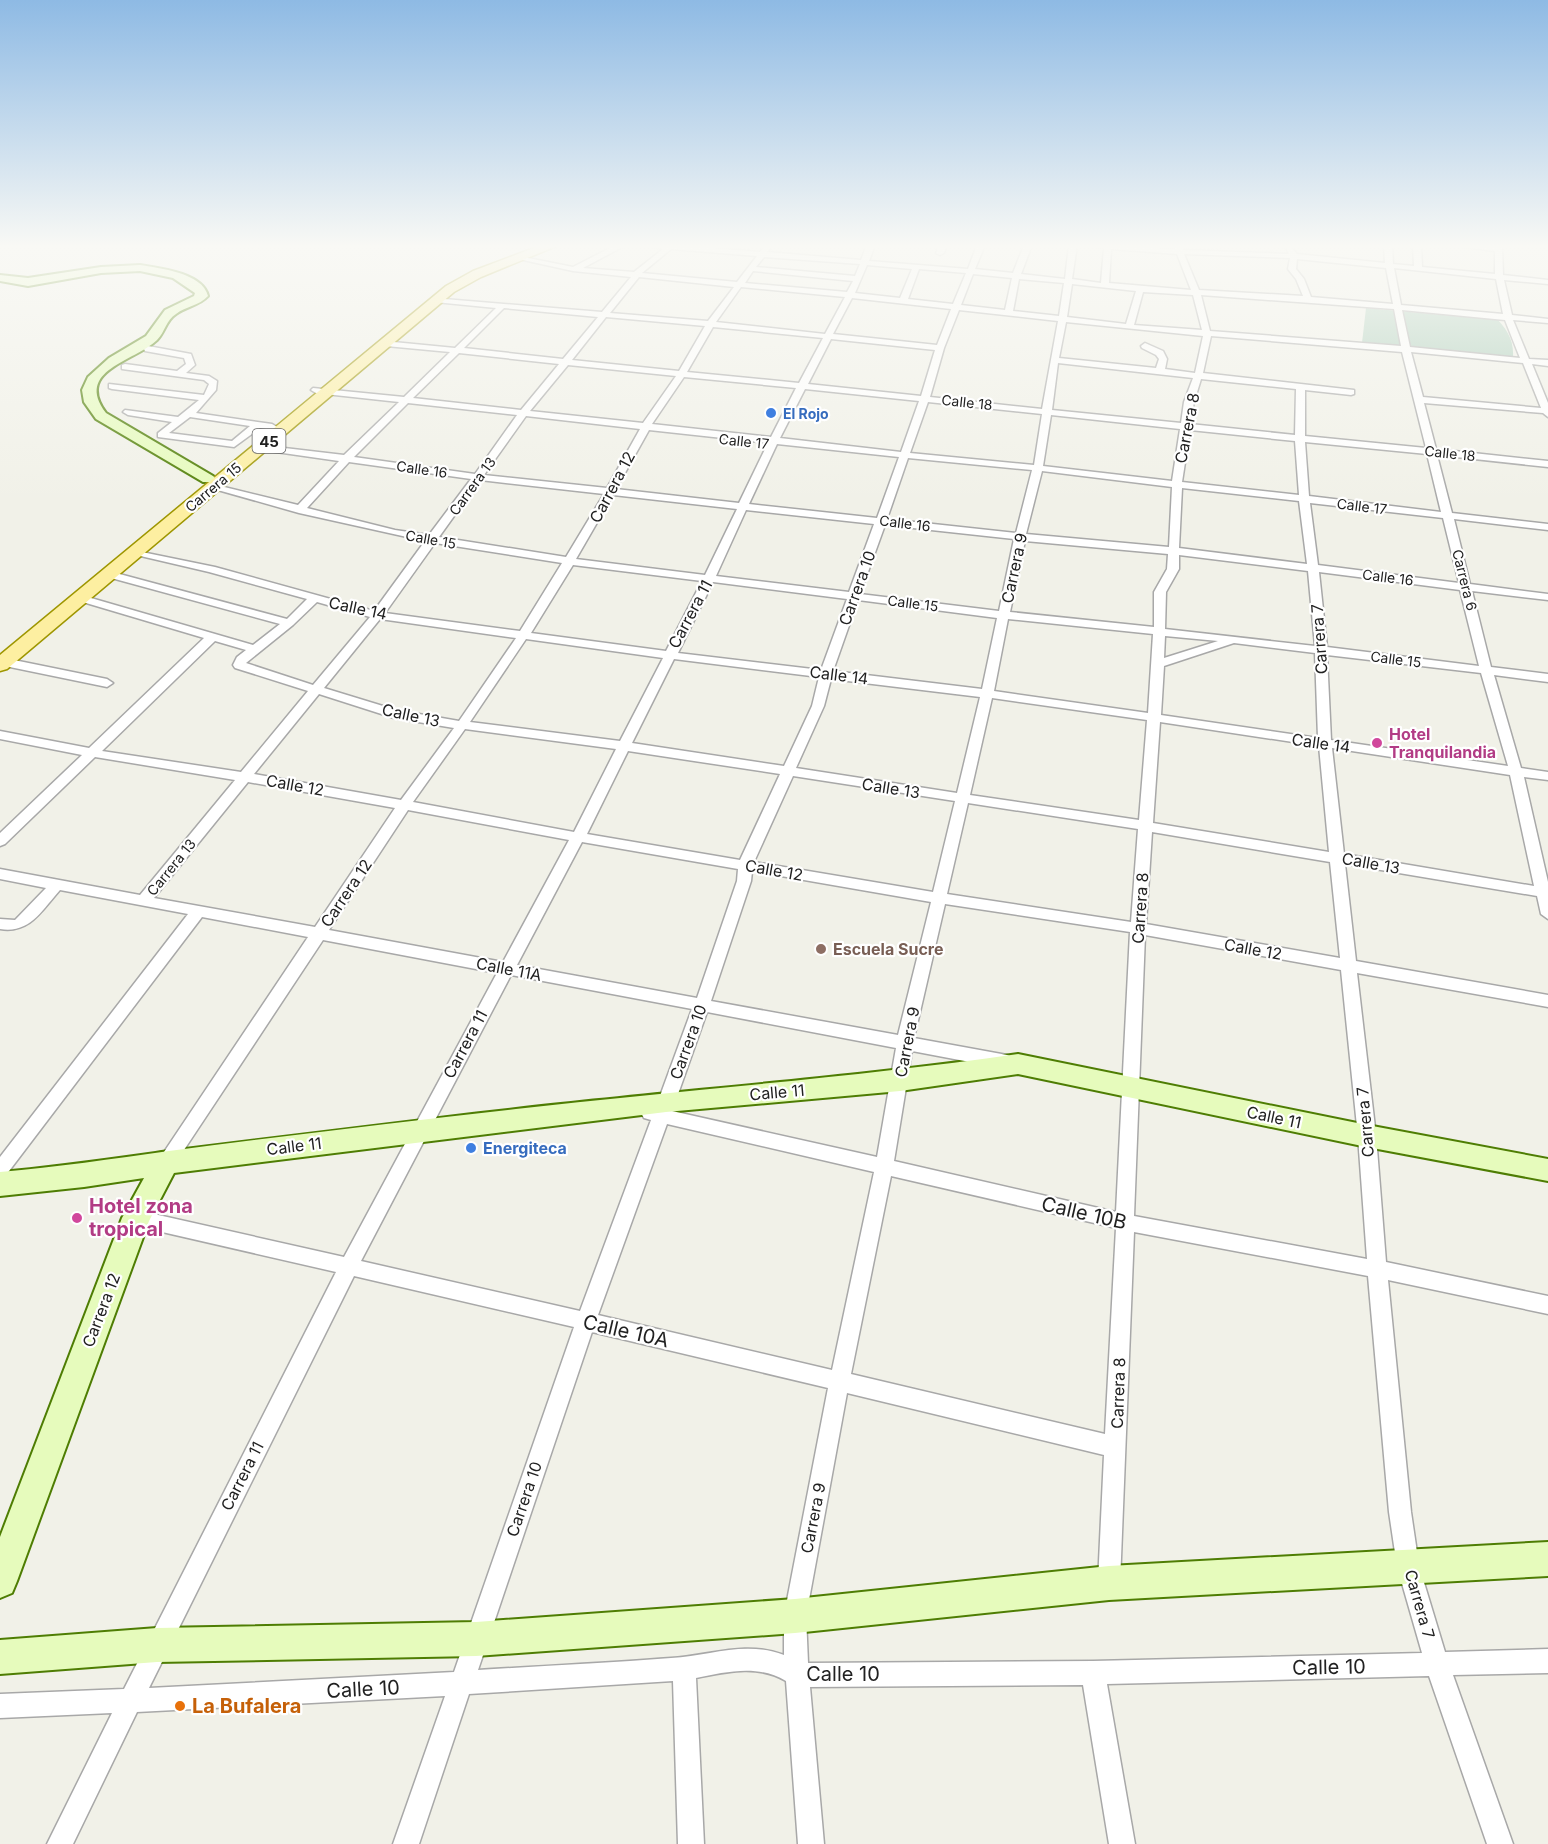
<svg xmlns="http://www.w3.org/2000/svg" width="1548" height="1844" font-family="Inter,sans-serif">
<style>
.cemetery{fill:#a8cbb7}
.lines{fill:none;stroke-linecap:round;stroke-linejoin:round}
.street-casing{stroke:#a8a8a8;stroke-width:3}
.secondary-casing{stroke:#4e7d03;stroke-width:4}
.primary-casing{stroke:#9e9600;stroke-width:3}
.street{fill:#fff;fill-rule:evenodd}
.secondary{fill:#e6fbbc;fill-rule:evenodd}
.primary{fill:#fdefa1;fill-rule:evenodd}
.shop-dot{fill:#3f7fe0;stroke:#fff;stroke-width:2}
.hotel-dot{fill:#d1479c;stroke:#fff;stroke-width:2}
.education-dot{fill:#8d6e63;stroke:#fff;stroke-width:2}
.food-dot{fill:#e8710a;stroke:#fff;stroke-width:2}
.labels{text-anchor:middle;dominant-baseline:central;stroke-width:4.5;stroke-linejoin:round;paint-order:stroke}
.far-street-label{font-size:14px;fill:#212121;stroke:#fff}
.far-shop-label{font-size:14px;font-weight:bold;fill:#366cbe;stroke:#fff;text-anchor:start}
.shield{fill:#fff;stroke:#646464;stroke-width:1.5}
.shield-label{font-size:15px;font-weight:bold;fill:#212121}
.street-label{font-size:16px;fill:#212121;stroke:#fff}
.hotel-label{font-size:16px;font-weight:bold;fill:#b23c85;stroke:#fff;text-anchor:start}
.education-label{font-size:16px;font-weight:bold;fill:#785e54;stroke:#fff;text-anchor:start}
.shop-label{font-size:16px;font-weight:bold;fill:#366cbe;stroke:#fff;text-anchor:start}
.near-hotel-label{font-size:20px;font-weight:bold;fill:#b23c85;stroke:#fff;text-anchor:start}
.near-street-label{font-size:20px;fill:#212121;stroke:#fff}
.near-food-label{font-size:20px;font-weight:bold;fill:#c56008;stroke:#fff;text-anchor:start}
</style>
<rect width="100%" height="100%" fill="#f1f1e8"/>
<path class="cemetery" d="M1366 308 1498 320C1509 332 1514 342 1513 359L1362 343Z"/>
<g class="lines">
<g class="street-casing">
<g id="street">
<path d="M616 245H626L583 268 634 272 663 249 642 245H677L760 252 765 245H773L767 252 861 260 867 245H875L869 261 968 269 977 245H985L975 269 1013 273 1024 245H1032L1021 274 1065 279 1069 245H1077L1072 279 1101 283 1104 248 1090 245 1175 249 1174 245H1182L1183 250 1289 254 1286 248 1290 246 1297 254 1385 263 1384 245H1392L1393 264 1414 266 1413 245H1421L1422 267 1495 274V251L1448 245 1502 247 1503 275 1548 280V284L1504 280 1512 315 1548 319V323L1513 320 1529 359 1548 360V366L1532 364 1548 403V417L1543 413 1424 403 1436 449 1548 461V467L1437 455 1452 513 1548 524V530L1454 519 1470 584 1548 594V600L1472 591 1491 667 1548 674V682L1494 675 1521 768 1548 772V780L1524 777 1548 882V919L1541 914 1537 896 1345 864 1356 961 1548 995V1007L1357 973 1376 1136 1386 1262 1548 1296V1314L1388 1280 1411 1512 1419 1566 1445 1652 1548 1649V1673L1453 1675 1513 1844H1487L1429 1676 1107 1684 1135 1844H1109L1083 1685 810 1687 824 1844H798L786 1681C758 1664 726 1672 696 1678L704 1844H678L673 1681 469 1694 419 1844H393L445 1696 137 1712 73 1844H47L112 1713 0 1718V1694L124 1689 336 1272 136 1226 130 1224 127 1218 130 1212 136 1210 344 1257 497 973 323 940 172 1168 166 1171 160 1168 157 1163 160 1158 308 937 202 917 6 1175 0 1178V1157L188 914 60 890C42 910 30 934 0 929V919L15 920 46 888 0 879V869L140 895 235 780 95 757 5 844 0 846V833L82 755 0 739V731L89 748 204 638 76 600V596H84L253 645 280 624 104 576V572H112L287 619 307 599 209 572 132 554V550L215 567 374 611 425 541 299 513 207 487 212 484 298 505 339 461 262 450 257 447 259 445 344 455 399 402 316 393 311 390 313 388 404 397 450 352 386 346 382 343 383 341 455 348 496 308 435 302 431 300 432 298 602 312 631 277 573 271 514 258 518 256 573 267ZM671 249 757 256 737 282 642 273ZM1111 249 1177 254 1191 290 1109 283ZM1184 254 1290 258 1288 269 1296 279 1303 296 1199 290ZM764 257 860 264 855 276 756 267ZM1297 259 1386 268 1393 304 1311 297 1304 279 1296 269ZM867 265 912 269 900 298 855 293ZM1394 268 1496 279 1503 314 1401 305ZM919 269 966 273 953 304 908 299ZM753 271 853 281 847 292 745 283ZM973 274 1012 278 1005 310 961 305ZM639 277 734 287 708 321 610 313ZM1019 279 1064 283 1059 316 1013 311ZM1072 284 1136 291 1126 324 1067 317ZM741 287 845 297 825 334 716 322ZM1143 292 1193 295 1202 330 1134 325ZM1201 295 1394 309 1401 346 1210 331ZM852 298 951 309 937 345 833 334ZM504 308 598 317 563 359 464 348ZM959 310 1058 321 1042 409 930 397 944 348ZM1402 310 1505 320 1520 358 1410 347ZM606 317 705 326 679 371 572 360ZM1066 322 1203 336 1195 373 1165 369 1167 359 1163 351 1145 343 1141 346 1142 348 1156 355 1159 359 1156 368 1059 358ZM713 327 823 338 799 383 687 372ZM1211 336 1402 352 1426 448 1305 436V390L1351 395 1354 394V390L1203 373ZM831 339 935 350 921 396 808 384ZM1411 352 1523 363 1541 408 1423 397ZM459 353 559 364 521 410 413 398ZM1058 363 1193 378 1184 402 1181 423 1052 410ZM568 365 676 376 643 423 530 411ZM684 377 796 388 771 437 652 424ZM1201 379 1296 389 1295 435 1190 424 1194 402ZM805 389 919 401 901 452 780 438ZM928 402 1042 414 1034 465 910 453ZM408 403 517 415 475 474 354 457ZM1051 415 1180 429 1172 481 1043 466ZM526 416 640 429 607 488 484 475ZM649 430 768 443 739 503 616 489ZM1190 430 1295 441 1299 495 1182 482ZM1305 442 1427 454 1441 512 1309 496ZM777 444 899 457 877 518 749 504ZM908 458 1032 470 1016 533 887 519ZM349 462 471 479 429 535 395 530 307 508ZM1042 471 1172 487 1169 547 1026 534ZM480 480 604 494 566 557 439 537ZM1182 488 1299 501 1307 564 1179 548ZM613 495 737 509 705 575 576 559ZM1310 503 1443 518 1459 583 1318 565ZM746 510 874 524 849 592 716 576ZM885 525 1014 539 999 611 860 594ZM1025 541 1168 554 1167 569 1154 592V627L1010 612ZM435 543 562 563 520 631 385 613ZM1179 555 1308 571 1315 646 1165 629 1166 592 1179 569ZM573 565 702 581 666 651 531 633ZM1319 572 1460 590 1479 666 1327 647ZM713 582 847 599 821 670 678 653ZM858 600 997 618 982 689 833 671ZM317 602 370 617 313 685 246 663 293 625ZM380 619 516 638 459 721 396 710 324 688ZM1008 619 1153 634 1148 713 994 691ZM1165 636 1218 641 1164 658ZM526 639 663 658 620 741 470 722ZM215 641 246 650 237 657 233 665 235 668 308 691 241 772 102 751ZM1234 643 1315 653 1318 738 1161 715 1164 666ZM1327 655 1481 673 1508 766 1331 740ZM674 659 819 677 812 706 784 766 632 743ZM831 679 980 697 957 793 796 768 824 706ZM319 694 394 718 454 728 401 800 254 774ZM992 698 1147 720 1139 820 970 795ZM1160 722 1319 746 1329 852 1153 823ZM465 729 616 749 574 832 413 802ZM1332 748 1510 775 1534 886 1344 854ZM628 751 780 774 740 860 587 834ZM793 776 955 801 933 892 754 862ZM248 782 395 808 315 927 154 898ZM968 803 1138 829 1131 922 947 894ZM408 810 569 840 503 962 329 930ZM1152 832 1330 862 1340 958 1146 924ZM582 842 738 869 737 881 697 998 517 965ZM752 871 931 902 898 1035 711 1001 751 881ZM945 904 1130 932 1116 1212 894 1161 912 1051 1007 1069 1013 1067 1015 1062 1013 1057 1007 1055 914 1038ZM1145 935 1341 970 1358 1136 1367 1259 1134 1216ZM511 975 692 1009 656 1107 644 1108 641 1113 644 1118 651 1120 580 1311 361 1261ZM707 1012 896 1048 877 1157 672 1111ZM667 1124 874 1172 832 1370 598 1315ZM891 1176 1116 1228 1105 1434 851 1374ZM1134 1232 1368 1276 1389 1512 1397 1566 1422 1653 1093 1661 808 1663 806 1616 847 1393 1104 1455 1098 1583 1101 1591 1109 1594 1117 1591 1120 1583ZM354 1276 574 1327 454 1672 149 1688ZM592 1332 828 1388 784 1616V1655C744 1640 710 1656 671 1658 606 1663 542 1666 478 1670Z"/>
<path d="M939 245H947L944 253 940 255 936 253Z"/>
<path d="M148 346 191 354 195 365 186 373 209 376 217 381 216 390 196 413 272 424 277 427 272 430 260 428 234 447 158 437V433L172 422 128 415 123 412 125 410 178 417 199 400 112 389 109 388V384L204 395 209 384 204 380 122 369V365L125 364 177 371 186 364 184 358 145 351 144 349ZM190 417 250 426 232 441 169 433Z"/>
<path d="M4 658 107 679 113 683 107 687 0 665V659Z"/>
</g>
</g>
<g class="secondary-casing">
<g id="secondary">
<path d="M140 265C159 268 203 273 208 296 199 306 186 306 176 314 166 320 165 332 157 340 134 362 74 370 106 413L213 476 216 479 213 482H203L96 419 84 402 82 390 88 377 109 358 146 336 165 310 194 296 195 293 173 278 140 271 101 273 28 286 0 281V275L28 278 101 267Z"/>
<path d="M1018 1054 1367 1125 1548 1159V1181L1367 1147 1018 1074 900 1091 666 1112 174 1173 149 1221 17 1581 12 1593 0 1598V1537L122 1218 144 1178 84 1187 0 1196V1172C57 1167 112 1159 169 1151 284 1136 400 1122 516 1109 683 1090 851 1078 1018 1054Z"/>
<path d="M1548 1542V1576L1109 1600 795 1633 476 1656 157 1662 0 1674V1640L157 1628 476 1622 795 1599 1109 1566Z"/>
</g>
</g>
<g class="primary-casing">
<path id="primary" d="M542 245H559L481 277 454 292 7 669 0 671V655L446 286 473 271Z"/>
</g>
<use href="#street" class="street"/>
<use href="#secondary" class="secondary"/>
<use href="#primary" class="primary"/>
</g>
<linearGradient id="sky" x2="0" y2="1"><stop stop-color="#8ebae4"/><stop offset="0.49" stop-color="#f9f9f5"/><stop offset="1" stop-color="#f9f9f5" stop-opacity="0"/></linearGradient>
<rect width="1548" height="503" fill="url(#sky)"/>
<g class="shop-dot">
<circle cx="771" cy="413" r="6"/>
<circle cx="471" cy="1148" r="6"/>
</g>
<g class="hotel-dot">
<circle cx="1377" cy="743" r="6"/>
<circle cx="77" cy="1218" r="6"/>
</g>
<circle class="education-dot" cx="821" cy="949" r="6"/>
<circle class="food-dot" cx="180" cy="1706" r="6"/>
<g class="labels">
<g class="far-street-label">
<text transform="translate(967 402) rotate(6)">Calle 18</text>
<text transform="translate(744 441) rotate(6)">Calle 17</text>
<text transform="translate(1450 453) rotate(6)">Calle 18</text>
<text transform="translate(422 469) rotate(8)">Calle 16</text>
<text transform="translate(472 486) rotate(-54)">Carrera 13</text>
<text transform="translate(213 487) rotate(-40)">Carrera 15</text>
<text transform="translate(1362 506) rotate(7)">Calle 17</text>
<text transform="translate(905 523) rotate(7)">Calle 16</text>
<text transform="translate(431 539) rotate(10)">Calle 15</text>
<text transform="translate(1388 577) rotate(7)">Calle 16</text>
<text transform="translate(1465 580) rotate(76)">Carrera 6</text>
<text transform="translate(913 603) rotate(7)">Calle 15</text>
<text transform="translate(1396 659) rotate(7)">Calle 15</text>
<text transform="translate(171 867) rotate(-51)">Carrera 13</text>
</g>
<g class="far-shop-label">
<text x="783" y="413">El Rojo</text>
</g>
<rect class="shield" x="252.5" y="429" width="33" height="24" rx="4.5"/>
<g class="shield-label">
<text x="269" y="441">45</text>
</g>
<g class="street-label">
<text transform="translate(1187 428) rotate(-79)">Carrera 8</text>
<text transform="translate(612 487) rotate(-62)">Carrera 12</text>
<text transform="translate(1014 568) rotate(-78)">Carrera 9</text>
<text transform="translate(857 588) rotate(-70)">Carrera 10</text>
<text transform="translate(358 608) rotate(12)">Calle 14</text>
<text transform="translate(690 614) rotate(-62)">Carrera 11</text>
<text transform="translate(1319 639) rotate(-94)">Carrera 7</text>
<text transform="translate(839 675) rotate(7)">Calle 14</text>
<text transform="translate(411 715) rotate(12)">Calle 13</text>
<text transform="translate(1321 743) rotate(8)">Calle 14</text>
<text transform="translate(295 785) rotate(10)">Calle 12</text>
<text transform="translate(891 788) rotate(9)">Calle 13</text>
<text transform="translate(1371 863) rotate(10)">Calle 13</text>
<text transform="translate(774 870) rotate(10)">Calle 12</text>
<text transform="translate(346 893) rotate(-56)">Carrera 12</text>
<text transform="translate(1140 908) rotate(-86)">Carrera 8</text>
<text transform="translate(1253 949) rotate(10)">Calle 12</text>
<text transform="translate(509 969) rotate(11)">Calle 11A</text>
<text transform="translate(688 1042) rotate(-70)">Carrera 10</text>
<text transform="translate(907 1042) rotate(-79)">Carrera 9</text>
<text transform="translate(465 1044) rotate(-62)">Carrera 11</text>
<text transform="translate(777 1092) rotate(-5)">Calle 11</text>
<text transform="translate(1274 1117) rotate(12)">Calle 11</text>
<text transform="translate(1365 1122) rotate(-95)">Carrera 7</text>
<text transform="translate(294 1146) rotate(-7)">Calle 11</text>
<text transform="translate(101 1310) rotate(-69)">Carrera 12</text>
<text transform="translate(1118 1393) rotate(-88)">Carrera 8</text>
<text transform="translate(242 1476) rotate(-63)">Carrera 11</text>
<text transform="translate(524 1499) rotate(-71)">Carrera 10</text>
<text transform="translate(813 1518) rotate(-79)">Carrera 9</text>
<text transform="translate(1420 1604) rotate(74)">Carrera 7</text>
</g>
<g class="hotel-label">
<text x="1389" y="734">Hotel<tspan x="1389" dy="18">Tranquilandia</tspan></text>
</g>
<g class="education-label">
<text x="833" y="949">Escuela Sucre</text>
</g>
<g class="shop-label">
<text x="483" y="1148">Energiteca</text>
</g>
<g class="near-hotel-label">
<text x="89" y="1206">Hotel zona<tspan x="89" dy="23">tropical</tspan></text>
</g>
<g class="near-street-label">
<text transform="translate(1084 1213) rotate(13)">Calle 10B</text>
<text transform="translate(626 1331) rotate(13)">Calle 10A</text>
<text transform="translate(1329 1667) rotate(-1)">Calle 10</text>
<text x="843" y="1674">Calle 10</text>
<text transform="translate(363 1689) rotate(-3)">Calle 10</text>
</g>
<g class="near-food-label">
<text x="192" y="1706">La Bufalera</text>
</g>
</g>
</svg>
